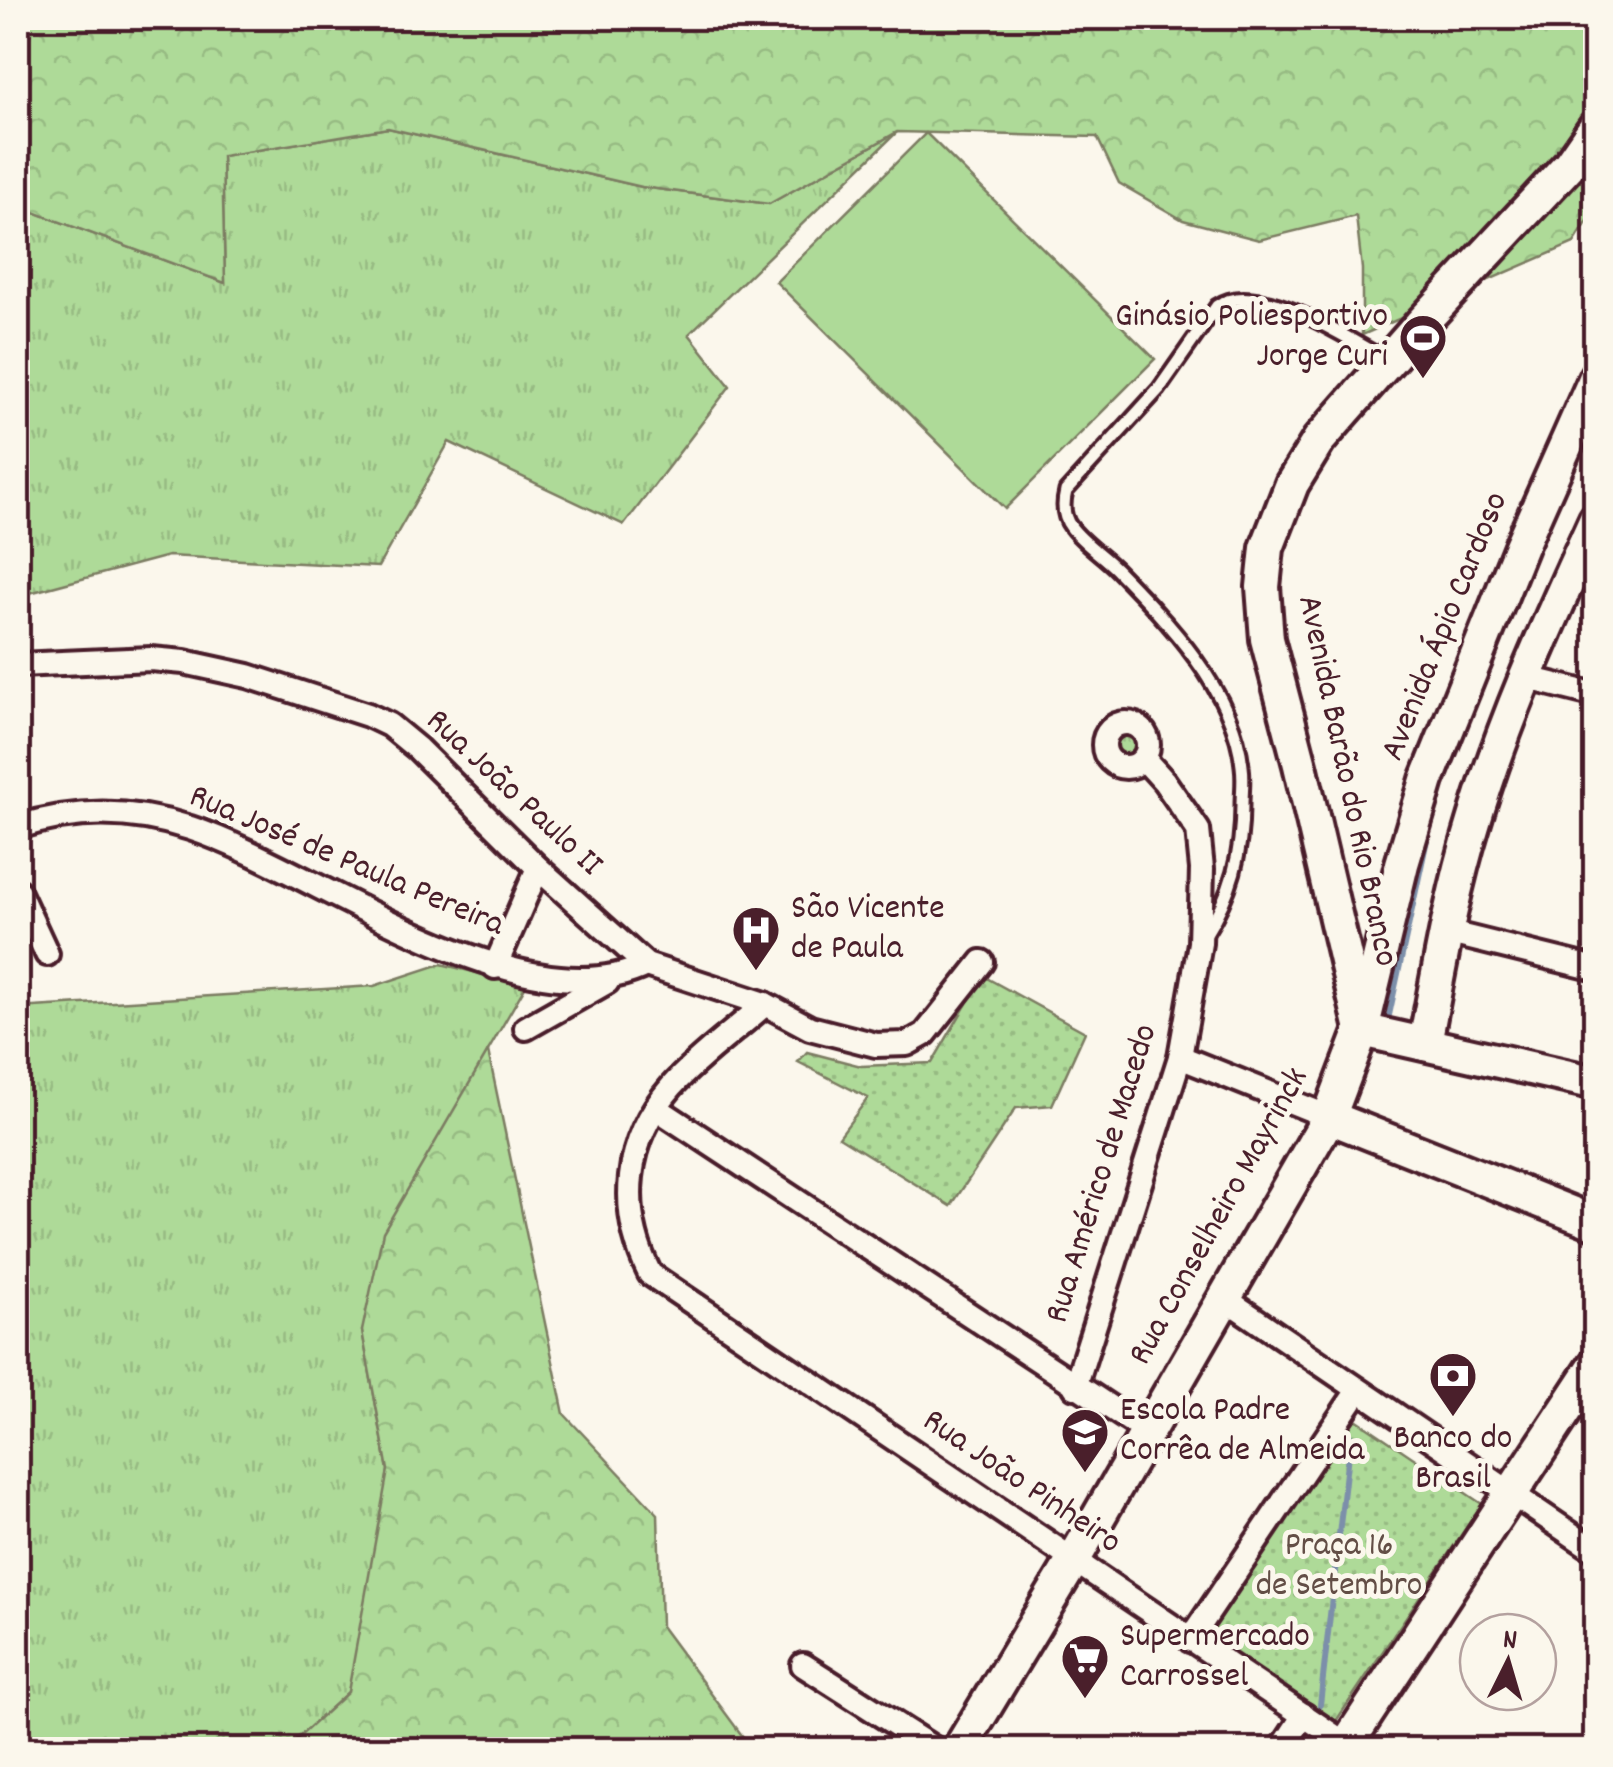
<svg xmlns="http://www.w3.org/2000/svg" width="1613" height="1767" font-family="Dekko,sans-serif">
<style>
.grass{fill:url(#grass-tufts);stroke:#7c7c62;stroke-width:2.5}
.forest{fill:url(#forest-crowns);stroke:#7c7c62;stroke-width:2.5}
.park{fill:url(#park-dots);stroke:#7c7c62;stroke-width:2.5}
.pitch{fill:#aeda98;stroke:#7c7c62;stroke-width:2.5}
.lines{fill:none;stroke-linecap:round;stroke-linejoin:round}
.stream{stroke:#7c8faa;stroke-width:6}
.lane-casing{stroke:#4a1f2b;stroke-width:19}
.street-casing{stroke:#4a1f2b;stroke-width:30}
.secondary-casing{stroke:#4a1f2b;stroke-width:40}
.lane{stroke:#fbf7ec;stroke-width:11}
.street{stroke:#fbf7ec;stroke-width:22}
.secondary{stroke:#fbf7ec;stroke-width:32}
.labels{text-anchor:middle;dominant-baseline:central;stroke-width:10;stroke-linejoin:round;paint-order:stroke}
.poi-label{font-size:35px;fill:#4a1f2b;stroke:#fbf7ec;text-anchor:start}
.street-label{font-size:35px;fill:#4a1f2b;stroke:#fbf7ec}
.park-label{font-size:35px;fill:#634e46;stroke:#fbf7ec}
</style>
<defs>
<pattern id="grass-tufts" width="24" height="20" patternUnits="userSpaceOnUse" patternTransform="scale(2.5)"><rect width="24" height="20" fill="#aeda98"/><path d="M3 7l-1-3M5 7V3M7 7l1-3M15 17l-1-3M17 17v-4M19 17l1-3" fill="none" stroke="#97bb83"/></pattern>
<pattern id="forest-crowns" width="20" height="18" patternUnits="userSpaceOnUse" patternTransform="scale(2.5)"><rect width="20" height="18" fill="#aeda98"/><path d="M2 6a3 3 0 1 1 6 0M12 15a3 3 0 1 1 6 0" fill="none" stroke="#97bb83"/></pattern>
<pattern id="park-dots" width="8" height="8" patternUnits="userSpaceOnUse" patternTransform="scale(2.5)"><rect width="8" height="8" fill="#aeda98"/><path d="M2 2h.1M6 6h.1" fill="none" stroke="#97bb83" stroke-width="1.8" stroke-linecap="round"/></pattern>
</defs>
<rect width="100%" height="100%" fill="#fbf7ec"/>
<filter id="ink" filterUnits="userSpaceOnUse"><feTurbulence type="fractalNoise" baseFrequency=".01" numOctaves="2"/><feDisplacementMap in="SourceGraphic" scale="20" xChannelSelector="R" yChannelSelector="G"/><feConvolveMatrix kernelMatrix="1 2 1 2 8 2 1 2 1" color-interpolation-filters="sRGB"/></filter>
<g filter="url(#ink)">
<g class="grass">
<path d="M388 128 642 187 769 204 897 132 689 334 730 386 624 525 449 442 378 567 168 556 18 596V220L34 212 225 283 222 156Z"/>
<circle cx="1126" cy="744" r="18"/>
<path d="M441 964 526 985 488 1051 362 1331 388 1470 373 1583 348 1692 286 1749 18 1750V1008L374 986Z"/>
</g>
<g class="forest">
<path d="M18 18H1595V210L1574 243 1362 335V269L1356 216 1259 240 1183 220 1119 183 1097 137 897 132 769 204 642 187 388 128 222 156 225 283 34 212 18 220Z"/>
<path d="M488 1051 564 1414 658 1514 661 1626 752 1749H286L348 1692 388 1470 362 1331 383 1232Z"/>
</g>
<g class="park">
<path d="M983 976 1085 1032 1052 1105 1016 1108 951 1206 839 1137 868 1098 798 1062 807 1052 861 1066 932 1063Z"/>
<path d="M1344 1411 1482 1504 1330 1730 1196 1632Z"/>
</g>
<path class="pitch" d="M926 133 1155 359 1005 509 776 282Z"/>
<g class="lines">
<g class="stream">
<path d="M1389 1015 1431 821"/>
<path d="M1320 1705 1350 1436"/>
<path d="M1296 1750V1749"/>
</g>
<g class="lane-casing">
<path id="lane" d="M1205 935C1232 893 1242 854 1242 805 1242 792 1244 779 1242 766 1234 690 1167 621 1116 569 1102 555 1083 543 1071 527 1063 517 1063 503 1066 491L1159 389 1217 306C1258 277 1347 339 1387 360"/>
</g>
<g class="street-casing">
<g id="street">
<path d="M18 665 151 659 184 662 248 676 368 715 389 725 418 749 538 868 646 965 765 1004 810 1028 876 1045 907 1044 925 1034 982 962"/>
<path d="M1524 677 1596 695"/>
<circle cx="1126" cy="745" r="22"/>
<path d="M18 827C74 809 133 809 190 828 313 868 520 1027 646 965"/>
<path d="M18 891 47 954"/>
<path d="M1446 932 1596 969"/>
<path d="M495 967 538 868"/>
<path d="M765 1004C735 1031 699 1056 672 1086 624 1141 618 1210 650 1274L1355 1750"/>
<path d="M526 1028 607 982"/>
<path d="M1180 1057 1329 1117"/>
<path d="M656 1108 1146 1431"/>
<path d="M1224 1298 1596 1551"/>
<path d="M1075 1387 1180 1057 1200 943 1202 869 1198 830 1164 781 1144 759"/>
<path d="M1190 1640 1357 1392"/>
<path d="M803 1665 936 1750"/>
<path d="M1281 1750 1304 1715"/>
</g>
</g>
<g class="secondary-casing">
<g id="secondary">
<path d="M1361 1025 1300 765 1267 639 1263 587 1267 548 1292 484 1319 440 1420 325 1569 165 1596 126"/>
<path d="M1362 1030 1596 1083"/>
<path d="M1425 1043C1439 970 1451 896 1473 825 1504 719 1550 620 1596 519"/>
<path d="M1329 1117 1596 1223"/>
<path d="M959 1750 1073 1561 1329 1117 1362 1030 1402 864 1427 780 1521 546 1596 377"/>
<path d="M1343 1750 1596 1364"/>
</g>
</g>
<use href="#lane" class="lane"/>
<use href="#street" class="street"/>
<use href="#secondary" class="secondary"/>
</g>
</g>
<defs>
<g id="stadium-pin" transform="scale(2.5)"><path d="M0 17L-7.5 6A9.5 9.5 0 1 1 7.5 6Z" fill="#4a1f2b" stroke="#fbf7ec"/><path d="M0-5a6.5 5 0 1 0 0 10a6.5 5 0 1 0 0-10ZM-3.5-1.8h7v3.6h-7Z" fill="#fff"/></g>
<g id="hospital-pin" transform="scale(2.5)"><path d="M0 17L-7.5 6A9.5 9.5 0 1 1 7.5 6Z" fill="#4a1f2b" stroke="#fbf7ec"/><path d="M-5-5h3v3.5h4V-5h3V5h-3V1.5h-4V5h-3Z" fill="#fff"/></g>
<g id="bank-pin" transform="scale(2.5)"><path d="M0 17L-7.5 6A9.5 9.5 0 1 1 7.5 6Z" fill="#4a1f2b" stroke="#fbf7ec"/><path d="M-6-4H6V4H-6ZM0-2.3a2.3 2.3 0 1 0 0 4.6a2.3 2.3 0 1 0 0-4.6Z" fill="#fff"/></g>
<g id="school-pin" transform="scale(2.5)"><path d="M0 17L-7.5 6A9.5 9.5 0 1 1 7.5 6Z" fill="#4a1f2b" stroke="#fbf7ec"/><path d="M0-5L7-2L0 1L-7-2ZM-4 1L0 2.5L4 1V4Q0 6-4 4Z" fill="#fff"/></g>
<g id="supermarket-pin" transform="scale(2.5)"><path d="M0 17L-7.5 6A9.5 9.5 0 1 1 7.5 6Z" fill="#4a1f2b" stroke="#fbf7ec"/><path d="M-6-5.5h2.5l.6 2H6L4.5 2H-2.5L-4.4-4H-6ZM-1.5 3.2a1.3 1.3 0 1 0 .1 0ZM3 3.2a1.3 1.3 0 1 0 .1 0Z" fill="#fff"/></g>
</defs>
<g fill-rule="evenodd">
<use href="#stadium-pin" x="1423" y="338"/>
<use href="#hospital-pin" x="756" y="930"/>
<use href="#bank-pin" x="1453" y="1376"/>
<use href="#school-pin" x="1085" y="1432"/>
<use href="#supermarket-pin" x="1085" y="1658"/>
</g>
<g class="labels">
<g class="poi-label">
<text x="1388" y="318" text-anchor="end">Ginásio Poliesportivo<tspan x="1388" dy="40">Jorge Curi</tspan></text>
<text x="791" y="910">São Vicente<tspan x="791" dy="40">de Paula</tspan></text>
<text x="1120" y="1412">Escola Padre<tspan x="1120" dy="40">Corrêa de Almeida</tspan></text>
<text x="1453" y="1440" text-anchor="middle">Banco do<tspan x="1453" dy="40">Brasil</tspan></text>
<text x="1120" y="1638">Supermercado<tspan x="1120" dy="40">Carrossel</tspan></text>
</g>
<g class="street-label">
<text transform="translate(1446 627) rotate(-68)">Avenida Ápio Cardoso</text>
<text transform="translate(1346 781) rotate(78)">Avenida Barão do Rio Branco</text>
<text transform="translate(513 794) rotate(43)">Rua João Paulo II</text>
<text transform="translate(346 862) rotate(23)">Rua José de Paula Pereira</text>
<text transform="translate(1103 1174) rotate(-73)">Rua Américo de Macedo</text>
<text transform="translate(1220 1217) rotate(-61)">Rua Conselheiro Mayrinck</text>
<text transform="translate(1021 1483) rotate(34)">Rua João Pinheiro</text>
</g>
<g class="park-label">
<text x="1339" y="1547">Praça 16<tspan x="1339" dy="40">de Setembro</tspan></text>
</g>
</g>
<rect width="1613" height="1767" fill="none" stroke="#fbf7ec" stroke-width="60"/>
<rect x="30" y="30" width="1553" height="1707" fill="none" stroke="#4a1f2b" stroke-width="4" filter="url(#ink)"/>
<g transform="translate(1508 1662) rotate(5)"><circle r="48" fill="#fbf7ec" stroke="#b4a19f" stroke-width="2.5"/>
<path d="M0-8L18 38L0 25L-18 38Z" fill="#4a1f2b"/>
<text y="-15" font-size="28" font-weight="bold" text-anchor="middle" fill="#4a1f2b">N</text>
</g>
</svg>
